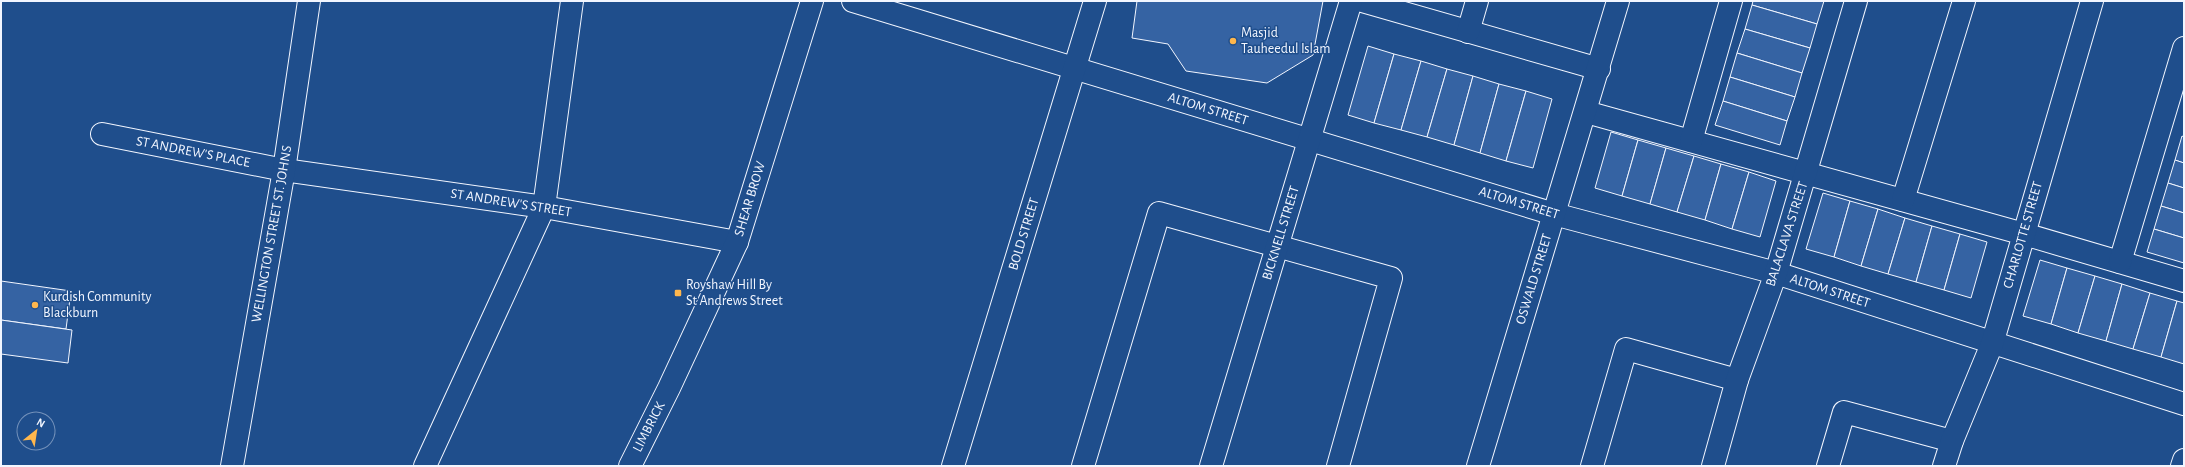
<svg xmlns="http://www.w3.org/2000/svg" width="2185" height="467" font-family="'Alegreya Sans',sans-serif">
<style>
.building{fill:#3563a3;stroke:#f2f6ff}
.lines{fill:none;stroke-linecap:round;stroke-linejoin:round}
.minor-casing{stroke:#f2f6ff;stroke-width:24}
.major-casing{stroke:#f2f6ff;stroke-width:24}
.minor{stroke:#1f4e8c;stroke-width:22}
.major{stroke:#1f4e8c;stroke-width:22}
.poi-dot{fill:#ffb74d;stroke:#1f4e8c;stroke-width:1.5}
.labels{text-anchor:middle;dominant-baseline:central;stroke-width:3;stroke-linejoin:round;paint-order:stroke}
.poi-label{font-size:14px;fill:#f2f6ff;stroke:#1f4e8c;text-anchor:start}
.street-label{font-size:14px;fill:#f2f6ff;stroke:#1f4e8c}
</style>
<rect width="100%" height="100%" fill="#1f4e8c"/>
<g class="building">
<path d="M1137 1H1323L1313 55 1267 83 1186 71 1168 44 1132 38Z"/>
<path d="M1753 1H1824L1817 24 1752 5Z"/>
<path d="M1752 5 1817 24 1810 48 1745 29Z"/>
<path d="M1745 29 1810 48 1802 73 1737 53Z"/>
<path d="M1368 46 1394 54 1374 123 1348 115Z"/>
<path d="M1737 53 1802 73 1795 97 1730 77Z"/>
<path d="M1394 54 1421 61 1401 130 1374 123Z"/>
<path d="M1421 61 1447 69 1427 137 1401 130Z"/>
<path d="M1447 69 1473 76 1454 145 1427 137Z"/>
<path d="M1473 76 1499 84 1480 153 1454 145Z"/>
<path d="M1730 77 1795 97 1787 121 1723 101Z"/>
<path d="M1499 84 1526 91 1506 161 1480 153Z"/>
<path d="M1526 91 1552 99 1533 168 1506 161Z"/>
<path d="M1723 101 1787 121 1780 145 1715 125Z"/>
<path d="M1611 132 1638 140 1622 196 1595 188Z"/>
<path d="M2182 136 2184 137V163L2175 160Z"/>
<path d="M1638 140 1666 148 1650 204 1622 196Z"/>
<path d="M1666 148 1694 156 1677 212 1650 204Z"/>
<path d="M1694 156 1721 164 1705 220 1677 212Z"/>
<path d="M2175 160 2184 163V188L2168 183Z"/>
<path d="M1721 164 1749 172 1732 229 1705 220Z"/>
<path d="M1749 172 1776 181 1760 237 1732 229Z"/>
<path d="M2168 183 2184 188V213L2161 206Z"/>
<path d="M1823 193 1850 201 1834 257 1806 249Z"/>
<path d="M1850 201 1878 209 1861 266 1834 257Z"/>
<path d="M2161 206 2184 213V238L2154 229Z"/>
<path d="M1878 209 1905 218 1888 274 1861 266Z"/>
<path d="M1905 218 1932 226 1916 282 1888 274Z"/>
<path d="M1932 226 1960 234 1944 290 1916 282Z"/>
<path d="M2154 229 2184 238V263L2147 252Z"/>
<path d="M1960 234 1987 242 1971 298 1944 290Z"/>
<path d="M2040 260 2067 268 2051 324 2023 316Z"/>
<path d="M2067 268 2095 276 2078 333 2051 324Z"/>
<path d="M2095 276 2122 284 2106 341 2078 333Z"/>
<path d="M1 281 71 291 66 329 1 320Z"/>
<path d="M2122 284 2150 293 2133 349 2106 341Z"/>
<path d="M2150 293 2177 301 2161 357 2133 349Z"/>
<path d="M2177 301 2184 303V364L2161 357Z"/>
<path d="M1 320 72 330 68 363 1 354Z"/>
</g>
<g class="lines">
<g class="minor-casing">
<g id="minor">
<path d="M853 1 1554 214 1776 273 2184 404"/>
<path d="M1362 1 1599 69"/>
<path d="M1468 32 1477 1"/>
<path d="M1586 112 2024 234 2184 281"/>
<path d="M102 134 284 170 544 207 737 242"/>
<path d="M1691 141 1731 1"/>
<path d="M1903 200 1964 1"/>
<path d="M2120 262 2184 48"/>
<path d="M232 466 284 170 309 1"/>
<path d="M425 466 544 207 572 1"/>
<path d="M953 466 1095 1"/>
<path d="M1083 466 1159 213 1391 278 1338 466"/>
<path d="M1211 466 1351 1"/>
<path d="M1478 466 1618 1"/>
<path d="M1592 466 1626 349 1737 380"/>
<path d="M1713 466 1737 380 1776 273 1856 1"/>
<path d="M1828 466 1844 412 1952 441"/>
<path d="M1944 466 1952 441 1992 344 2092 1"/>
<path d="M2182 466 2184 460"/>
</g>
</g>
<g class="major-casing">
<path id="major" d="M630 466 669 388 737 242 812 1"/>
</g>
<use href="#minor" class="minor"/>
<use href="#major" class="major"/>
</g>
<g class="poi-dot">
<circle cx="1233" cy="41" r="4"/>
<rect x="674" y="289" width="8" height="8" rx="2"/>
<circle cx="35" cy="305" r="4"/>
</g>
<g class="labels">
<g class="poi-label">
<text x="1241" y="33">Masjid<tspan x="1241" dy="16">Tauheedul Islam</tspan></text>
<text x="686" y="285">Royshaw Hill By<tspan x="686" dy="16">St Andrews Street</tspan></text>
<text x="43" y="297">Kurdish Community<tspan x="43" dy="16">Blackburn</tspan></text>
</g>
<g class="street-label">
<text transform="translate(1208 109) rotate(17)">ALTOM STREET</text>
<text transform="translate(193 152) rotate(11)">ST ANDREW'S PLACE</text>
<text transform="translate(750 199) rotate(-73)">SHEAR BROW</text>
<text transform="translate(511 203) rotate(9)">ST ANDREW'S STREET</text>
<text transform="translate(1519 203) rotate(17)">ALTOM STREET</text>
<text transform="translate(1281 233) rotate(-73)">BICKNELL STREET</text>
<text transform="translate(272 234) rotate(-80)">WELLINGTON STREET ST. JOHNS</text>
<text transform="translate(1024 234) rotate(-73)">BOLD STREET</text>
<text transform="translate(1787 234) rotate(-72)">BALACLAVA STREET</text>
<text transform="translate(2023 235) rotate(-74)">CHARLOTTE STREET</text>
<text transform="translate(1534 279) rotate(-73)">OSWALD STREET</text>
<text transform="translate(1830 291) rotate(18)">ALTOM STREET</text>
<text transform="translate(649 427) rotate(-63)">LIMBRICK</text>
</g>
</g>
<rect width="2185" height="467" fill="none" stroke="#f2f6ff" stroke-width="4"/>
<g transform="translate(36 431) rotate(30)"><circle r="19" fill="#1f4e8c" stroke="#7391ba"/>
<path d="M0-3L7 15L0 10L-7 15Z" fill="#ffb74d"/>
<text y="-6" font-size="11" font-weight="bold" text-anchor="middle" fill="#f2f6ff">N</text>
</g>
</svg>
